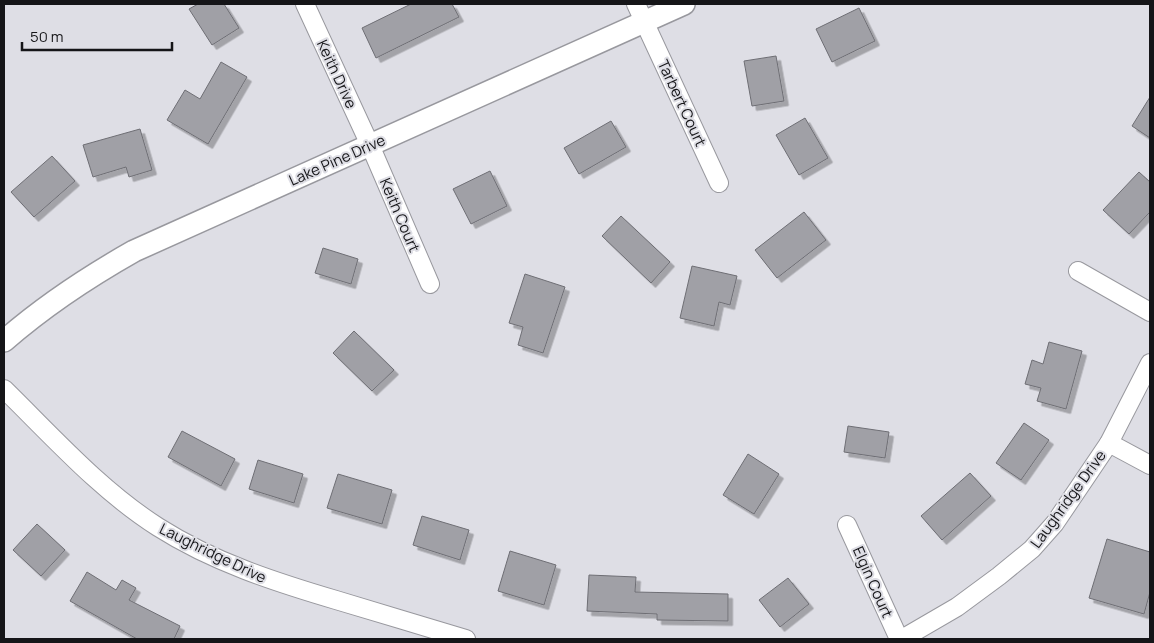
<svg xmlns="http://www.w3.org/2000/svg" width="1154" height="643" font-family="Manrope,sans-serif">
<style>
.building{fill:#a0a0a6;stroke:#6e6e74;filter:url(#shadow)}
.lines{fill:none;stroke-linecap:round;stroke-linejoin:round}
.minor-casing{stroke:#98989e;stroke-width:20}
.tertiary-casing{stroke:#98989e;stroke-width:24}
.minor{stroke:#fff;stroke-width:18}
.tertiary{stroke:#fff;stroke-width:21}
.labels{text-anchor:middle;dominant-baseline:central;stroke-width:4;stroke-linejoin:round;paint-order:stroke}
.street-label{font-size:15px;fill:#151518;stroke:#dedee5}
</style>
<defs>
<filter id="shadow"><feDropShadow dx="4.5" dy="4.5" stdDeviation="0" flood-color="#0004"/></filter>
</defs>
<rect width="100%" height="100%" fill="#dedee5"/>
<g class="building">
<path d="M198 4H224L239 28 212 45 189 9Z"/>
<path d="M411 4H452L459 17 376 58 362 28Z"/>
<path d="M859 8 875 41 832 62 816 29Z"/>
<path d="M776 56 784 101 752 106 744 61Z"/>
<path d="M221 62 247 77 208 144 167 120 185 90 200 99Z"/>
<path d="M1150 97V138L1132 126Z"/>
<path d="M805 118 828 158 799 175 776 135Z"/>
<path d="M611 121 626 147 579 174 564 148Z"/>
<path d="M140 129 152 170 129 177 126 167 93 177 83 145Z"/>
<path d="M52 156 75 181 34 217 11 192Z"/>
<path d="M490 171 507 206 471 224 453 189Z"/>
<path d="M1139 172 1150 182V212L1129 234 1103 210Z"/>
<path d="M804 212 826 240 777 278 755 250Z"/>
<path d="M621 216 670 262 651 283 602 236Z"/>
<path d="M323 248 358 259 351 284 315 273Z"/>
<path d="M692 266 737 276 730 305 719 302 714 326 680 318Z"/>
<path d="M525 274 565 287 543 353 518 345 523 327 509 323Z"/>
<path d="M354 331 394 370 372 391 333 353Z"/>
<path d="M1049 342 1082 351 1066 409 1037 401 1041 388 1025 384 1032 360 1043 364Z"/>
<path d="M1024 423 1049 440 1021 480 996 463Z"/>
<path d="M848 426 889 432 885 458 844 452Z"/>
<path d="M182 431 235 459 221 486 168 457Z"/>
<path d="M748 454 779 474 754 514 723 495Z"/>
<path d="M258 460 303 474 294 503 249 489Z"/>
<path d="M970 473 991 496 942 540 921 516Z"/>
<path d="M338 474 392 490 382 524 327 508Z"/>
<path d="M422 516 469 530 460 560 413 545Z"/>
<path d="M37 524 65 550 41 576 13 550Z"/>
<path d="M1107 539 1150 552V592L1144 614 1089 598Z"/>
<path d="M510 551 556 565 544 605 498 591Z"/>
<path d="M87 572 116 590 122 580 136 588 129 600 180 626 174 639H137L70 601Z"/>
<path d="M589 575 636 577 635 592 728 594V621L657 620V614L587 611Z"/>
<path d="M788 578 809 604 780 627 759 600Z"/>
</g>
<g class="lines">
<g class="minor-casing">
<g id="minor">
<path d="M305 4 370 145 430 284"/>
<path d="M636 4 719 183"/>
<path d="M1078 271 1150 312"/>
<path d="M4 389C53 437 100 490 158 527 213 562 275 582 336 600 379 613 423 626 466 639"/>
<path d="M1109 443 1150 465"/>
<path d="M847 525 899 639"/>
<path d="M902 639 957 607 999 576 1032 549 1055 523 1109 443 1150 363"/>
</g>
</g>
<g class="tertiary-casing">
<path id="tertiary" d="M4 341C44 306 88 277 134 251L684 4"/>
</g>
<use href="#minor" class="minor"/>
<use href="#tertiary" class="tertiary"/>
</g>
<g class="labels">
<g class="street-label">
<text transform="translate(337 74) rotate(65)">Keith Drive</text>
<text transform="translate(682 103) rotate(65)">Tarbert Court</text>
<text transform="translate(337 160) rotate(-24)">Lake Pine Drive</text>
<text transform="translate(400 215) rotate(67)">Keith Court</text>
<text transform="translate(1068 499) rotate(-54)">Laughridge Drive</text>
<text transform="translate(213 553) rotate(26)">Laughridge Drive</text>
<text transform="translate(873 582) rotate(66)">Elgin Court</text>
</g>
</g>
<rect width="1154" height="643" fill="none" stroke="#151518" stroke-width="10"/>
<path d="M22 42v8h150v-8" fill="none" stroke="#151518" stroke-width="2.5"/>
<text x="30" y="42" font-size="15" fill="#151518" stroke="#dedee5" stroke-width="4" paint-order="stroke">50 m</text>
</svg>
